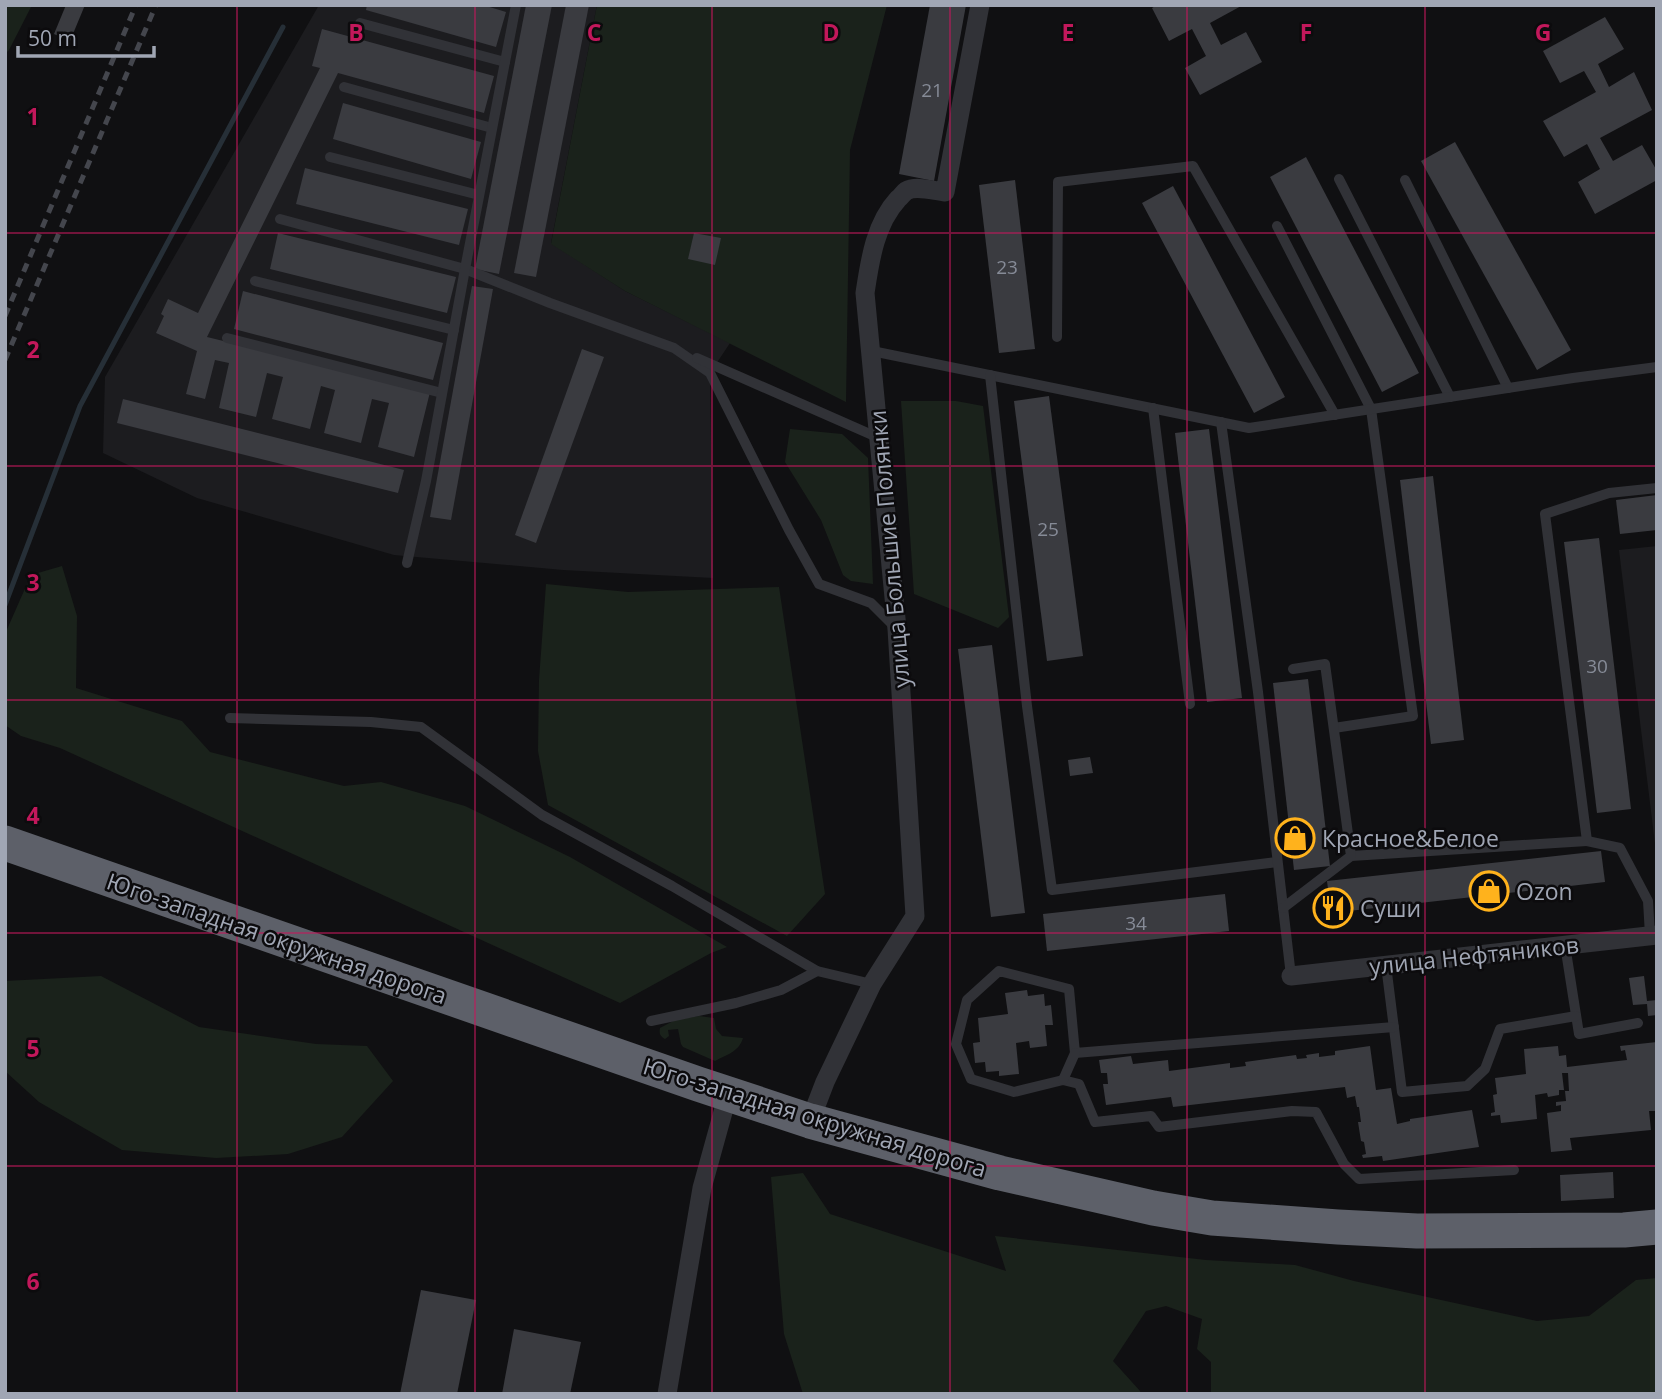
<svg xmlns="http://www.w3.org/2000/svg" width="1662" height="1399" font-family="'Open Sans',sans-serif">
<style>
.built{fill:#1c1c1f}
.green{fill:#1a221b}
.lines{fill:none;stroke-linecap:round;stroke-linejoin:round}
.stream{stroke:#262f37;stroke-width:5}
.building{fill:#3a3b40}
.lane{stroke:#313237;stroke-width:10}
.street{stroke:#313237;stroke-width:19}
.highway{stroke:#5d6069;stroke-width:35}
.rail{stroke:#44464d;stroke-width:5;stroke-dasharray:9 7;stroke-linecap:butt}
.grid{fill:none;stroke:#c2185b;stroke-width:2;stroke-opacity:0.55}
.labels{text-anchor:middle;dominant-baseline:central;stroke-width:5;stroke-linejoin:round;paint-order:stroke}
.number-label{font-size:19px;fill:#868b97}
.street-label{font-size:23px;fill:#a0a6b4;stroke:#0c0b0d}
.poi-label{font-size:23px;fill:#a0a6b4;stroke:#0c0b0d;text-anchor:start}
.grid-label{font-size:23px;text-anchor:middle;font-weight:bold;fill:#c2185b;stroke:#0c0b0d;stroke-width:5;stroke-linejoin:round;paint-order:stroke}
</style>
<rect width="100%" height="100%" fill="#101012"/>
<g class="built">
<path d="M319 5H597L551 243 625 291 730 343 710 373 713 578 563 570 394 555 197 498 103 453 105 377Z"/>
<path d="M1657 546V860L1619 550Z"/>
</g>
<g class="green">
<path d="M5 5H32L9 50 5 54Z"/>
<path d="M597 5H887L850 150 846 402 625 291 551 244Z"/>
<path d="M901 401H956L983 406 1009 617 998 628 914 594Z"/>
<path d="M790 429 842 434 868 458 873 584 851 581 843 575 821 520 785 462Z"/>
<path d="M62 566 77 616 76 688 182 721 210 752 344 786 381 782 465 806 570 857 727 947 711 953 620 1003 60 748 21 736 5 725V634L31 575Z"/>
<path d="M546 584 628 592 779 587 825 894 787 936 548 805 538 751 539 680Z"/>
<path d="M101 976 199 1027 316 1044 367 1046 393 1081 342 1137 288 1154 216 1158 122 1150 39 1102 5 1071V981Z"/>
<path d="M699 1016 714 1018 716 1029 722 1036 743 1038C739 1052 726 1055 715 1061L683 1047 681 1044 678 1029 668 1030 669 1036 665 1039C660 1036 659 1034 660 1028L675 1020Z"/>
<path d="M803 1173 830 1214 1006 1271 995 1236 1206 1260 1295 1265 1354 1281 1537 1321 1589 1316 1636 1280 1657 1278V1394H1211V1362L1197 1349 1202 1319 1166 1306 1146 1311 1113 1361 1140 1391 1141 1394H803L784 1334 771 1177Z"/>
</g>
<g class="lines">
<path class="stream" d="M5 605 80 406 283 27"/>
</g>
<g class="building">
<path d="M66 5H85L70 41 54 34Z"/>
<path d="M367 5H483L506 12 496 47 366 10Z"/>
<path d="M526 5H552L499 274 475 269Z"/>
<path d="M566 5H589L536 277 514 273Z"/>
<path d="M930 5H966L934 181 899 174Z"/>
<path d="M1157 5H1243L1210 23 1221 45 1246 32 1262 62 1200 95 1185 68 1206 56 1192 29 1169 41 1152 8Z"/>
<path d="M1605 17 1624 49 1598 64 1609 87 1634 72 1652 110 1600 138 1613 161 1642 145 1657 171V180L1595 214 1578 182 1600 169 1587 144 1564 157 1543 121 1596 92 1584 71 1560 83 1543 51Z"/>
<path d="M322 29 494 76 484 113 338 73 207 337 430 392 414 457 378 447 389 403 372 399 361 443 324 433 335 390 321 386 310 429 272 419 283 377 267 373 256 417 219 408 229 363 215 360 205 399 186 394 197 351 156 333 164 316 161 314 168 299 198 313 320 68 312 66Z"/>
<path d="M343 103 481 142 471 179 333 139Z"/>
<path d="M1455 142 1571 350 1537 370 1421 161Z"/>
<path d="M1306 157 1419 373 1382 392 1270 177Z"/>
<path d="M305 168 468 209 459 245 296 204Z"/>
<path d="M1015 180 1035 349 999 353 979 185Z"/>
<path d="M1173 186 1285 397 1254 413 1142 203Z"/>
<path d="M278 233 456 277 447 313 270 269Z"/>
<path d="M694 233 721 238 715 265 688 259Z"/>
<path d="M472 286 493 289 451 520 430 517Z"/>
<path d="M243 291 443 343 433 380 234 329Z"/>
<path d="M582 349 604 357 536 543 515 535Z"/>
<path d="M1049 396 1083 656 1047 661 1014 401Z"/>
<path d="M123 399 404 470 398 493 117 423Z"/>
<path d="M1209 429 1242 698 1207 702 1175 433Z"/>
<path d="M1433 476 1464 740 1431 744 1400 480Z"/>
<path d="M1657 495V530L1620 534 1616 500Z"/>
<path d="M1599 538 1631 809 1597 813 1564 542Z"/>
<path d="M992 645 1025 913 991 917 958 649Z"/>
<path d="M1308 679 1330 866 1294 870 1273 683Z"/>
<path d="M1090 757 1093 773 1070 776 1068 760Z"/>
<path d="M1601 851 1605 882 1331 913 1327 881Z"/>
<path d="M1225 894 1229 931 1047 951 1043 914Z"/>
<path d="M1644 976 1647 1001 1657 1000V1015L1648 1016 1647 1004 1633 1005 1629 978Z"/>
<path d="M1027 990 1028 996 1044 994 1045 1006 1051 1005 1053 1025H1045L1047 1046 1030 1048 1029 1041 1016 1043 1019 1074 999 1076V1071L986 1072 985 1062 975 1063 973 1043 980 1042 978 1018 1008 1014 1005 993Z"/>
<path d="M1657 1042V1111H1649L1651 1130 1570 1138 1572 1150 1551 1152 1547 1113 1561 1111V1105L1556 1106V1102L1566 1101 1565 1091H1569L1568 1073H1562L1564 1090H1559V1095L1548 1097 1547 1093 1535 1095 1537 1119 1501 1123 1500 1115 1491 1116V1113L1495 1112 1493 1095 1497 1094 1495 1078 1526 1074 1524 1049 1558 1046 1559 1056 1566 1055 1567 1067 1627 1060 1625 1050 1621 1051 1620 1046Z"/>
<path d="M1370 1046 1376 1090 1391 1088 1397 1124 1410 1121V1119L1472 1110 1479 1147 1383 1161 1382 1156 1363 1158 1362 1155 1366 1154 1364 1142 1361 1141 1358 1122H1361L1359 1107H1357L1355 1096 1347 1098 1345 1087 1173 1107 1171 1097 1106 1105 1103 1084H1108L1107 1073H1101L1099 1060 1131 1056 1133 1064 1168 1060 1169 1071 1230 1063V1068L1246 1066 1245 1062 1296 1055 1297 1059 1307 1058 1306 1055 1319 1053V1057L1335 1055V1051Z"/>
<path d="M1613 1172 1614 1198 1561 1201 1560 1175Z"/>
<path d="M421 1290 476 1300 457 1394H400Z"/>
<path d="M514 1329 581 1342 570 1394H502Z"/>
</g>
<g class="lines">
<g class="lane">
<path d="M360 23 505 62"/>
<path d="M344 87 492 128"/>
<path d="M330 157 479 195"/>
<path d="M1339 179 1450 397"/>
<path d="M1405 180 1508 388"/>
<path d="M280 219 465 269 550 303 674 348 710 373 789 530 819 584 871 603 894 626"/>
<path d="M1277 226 1371 409 1413 716 1334 728"/>
<path d="M255 281 454 330"/>
<path d="M1057 337 1058 182 1193 166 1335 415"/>
<path d="M227 338 442 393"/>
<path d="M872 351 1249 428 1573 378 1657 367"/>
<path d="M697 358 879 438"/>
<path d="M990 375 1027 706 1052 890 1277 862"/>
<path d="M1153 408 1190 704"/>
<path d="M1221 422 1258 692 1291 976"/>
<path d="M407 563 426 481 465 269 516 5"/>
<path d="M230 718 371 722 421 727 542 815 672 886 817 971 872 984"/>
<path d="M1587 841 1620 848 1648 901 1650 935"/>
<path d="M1351 856 1587 841 1545 514 1609 493 1657 488"/>
<path d="M1283 908 1351 856 1325 664 1293 669"/>
<path d="M1565 945 1579 1034 1638 1023"/>
<path d="M1386 965 1402 1092 1467 1086 1485 1069 1500 1029 1576 1016"/>
<path d="M651 1021 736 1003 781 990 817 971"/>
<path d="M1394 1027 1075 1053 1069 989 999 971 967 1000 956 1044 971 1079 1014 1092 1063 1080 1079 1084 1095 1122 1151 1116 1159 1127 1292 1111 1316 1112 1344 1164 1359 1179 1514 1170"/>
<path d="M1063 1080 1075 1053"/>
</g>
<g class="street">
<path d="M1291 976 1657 935"/>
<path d="M810 1121 825 1082 872 984 915 916 897 629 865 293C870 260 875 224 898 199 901 197 903 193 906 191 916 185 934 191 945 192L980 5"/>
<path d="M667 1394 702 1188 728 1094"/>
</g>
<path class="highway" d="M5 843 698 1084 810 1121 1000 1173 1153 1208 1212 1218 1338 1227 1417 1231 1624 1230 1657 1227"/>
<g class="rail">
<path d="M5 316 136 5"/>
<path d="M5 360 156 5"/>
</g>
</g>
<path class="grid" d="M237 5V1394M475 5V1394M712 5V1394M950 5V1394M1187 5V1394M1425 5V1394M5 233H1657M5 466H1657M5 700H1657M5 933H1657M5 1166H1657"/>
<defs>
<g id="shop-ring" transform="scale(2.0125)"><circle r="9.5" fill="#0c0b0d" stroke="#ffb21c" stroke-width="1.5"/><path d="M-5-2.5h2.3a2.7 3.5 0 0 1 5.4 0H5L5.5 6h-11ZM-1.5-2.5h3a1.5 2.3 0 0 0-3 0Z" fill="#ffb21c"/></g>
<g id="restaurant-ring" transform="scale(2.0125)"><circle r="9.5" fill="#0c0b0d" stroke="#ffb21c" stroke-width="1.5"/><path d="M-5-6h1v4h1v-4h1v4h1v-4h1v5L-1.5 .5V6h-2V.5L-5-1ZM5-6V6H3V1.5H1.5Q1.5-4 5-6Z" fill="#ffb21c"/></g>
</defs>
<g fill-rule="evenodd">
<use href="#shop-ring" x="1295" y="838"/>
<use href="#shop-ring" x="1489" y="891"/>
<use href="#restaurant-ring" x="1333" y="908"/>
</g>
<g class="labels">
<g class="number-label">
<text x="932" y="90">21</text>
<text x="1007" y="267">23</text>
<text x="1048" y="529">25</text>
<text x="1597" y="666">30</text>
<text x="1136" y="923">34</text>
</g>
<g class="street-label">
<text transform="translate(889 549) rotate(-95)">улица Большие Полянки</text>
<text transform="translate(277 938) rotate(19)">Юго-западная окружная дорога</text>
<text transform="translate(1474 955) rotate(-6)">улица Нефтяников</text>
<text transform="translate(815 1117) rotate(17)">Юго-западная окружная дорога</text>
</g>
<g class="poi-label">
<text x="1322" y="838">Красное&amp;Белое</text>
<text x="1516" y="891">Ozon</text>
<text x="1360" y="908">Суши</text>
</g>
</g>
<g class="grid-label">
<text x="356" y="41">B</text>
<text x="594" y="41">C</text>
<text x="831" y="41">D</text>
<text x="1068" y="41">E</text>
<text x="1306" y="41">F</text>
<text x="1543" y="41">G</text>
<text x="33" y="125">1</text>
<text x="33" y="358">2</text>
<text x="33" y="591">3</text>
<text x="33" y="824">4</text>
<text x="33" y="1057">5</text>
<text x="33" y="1290">6</text>
</g>
<rect width="1662" height="1399" fill="none" stroke="#a0a6b4" stroke-width="14"/>
<path d="M18 46v10h136v-10" fill="none" stroke="#a0a6b4" stroke-width="3.5"/>
<text x="28" y="46" font-size="21" fill="#a0a6b4" stroke="#0c0b0d" stroke-width="5" paint-order="stroke">50 m</text>
</svg>
